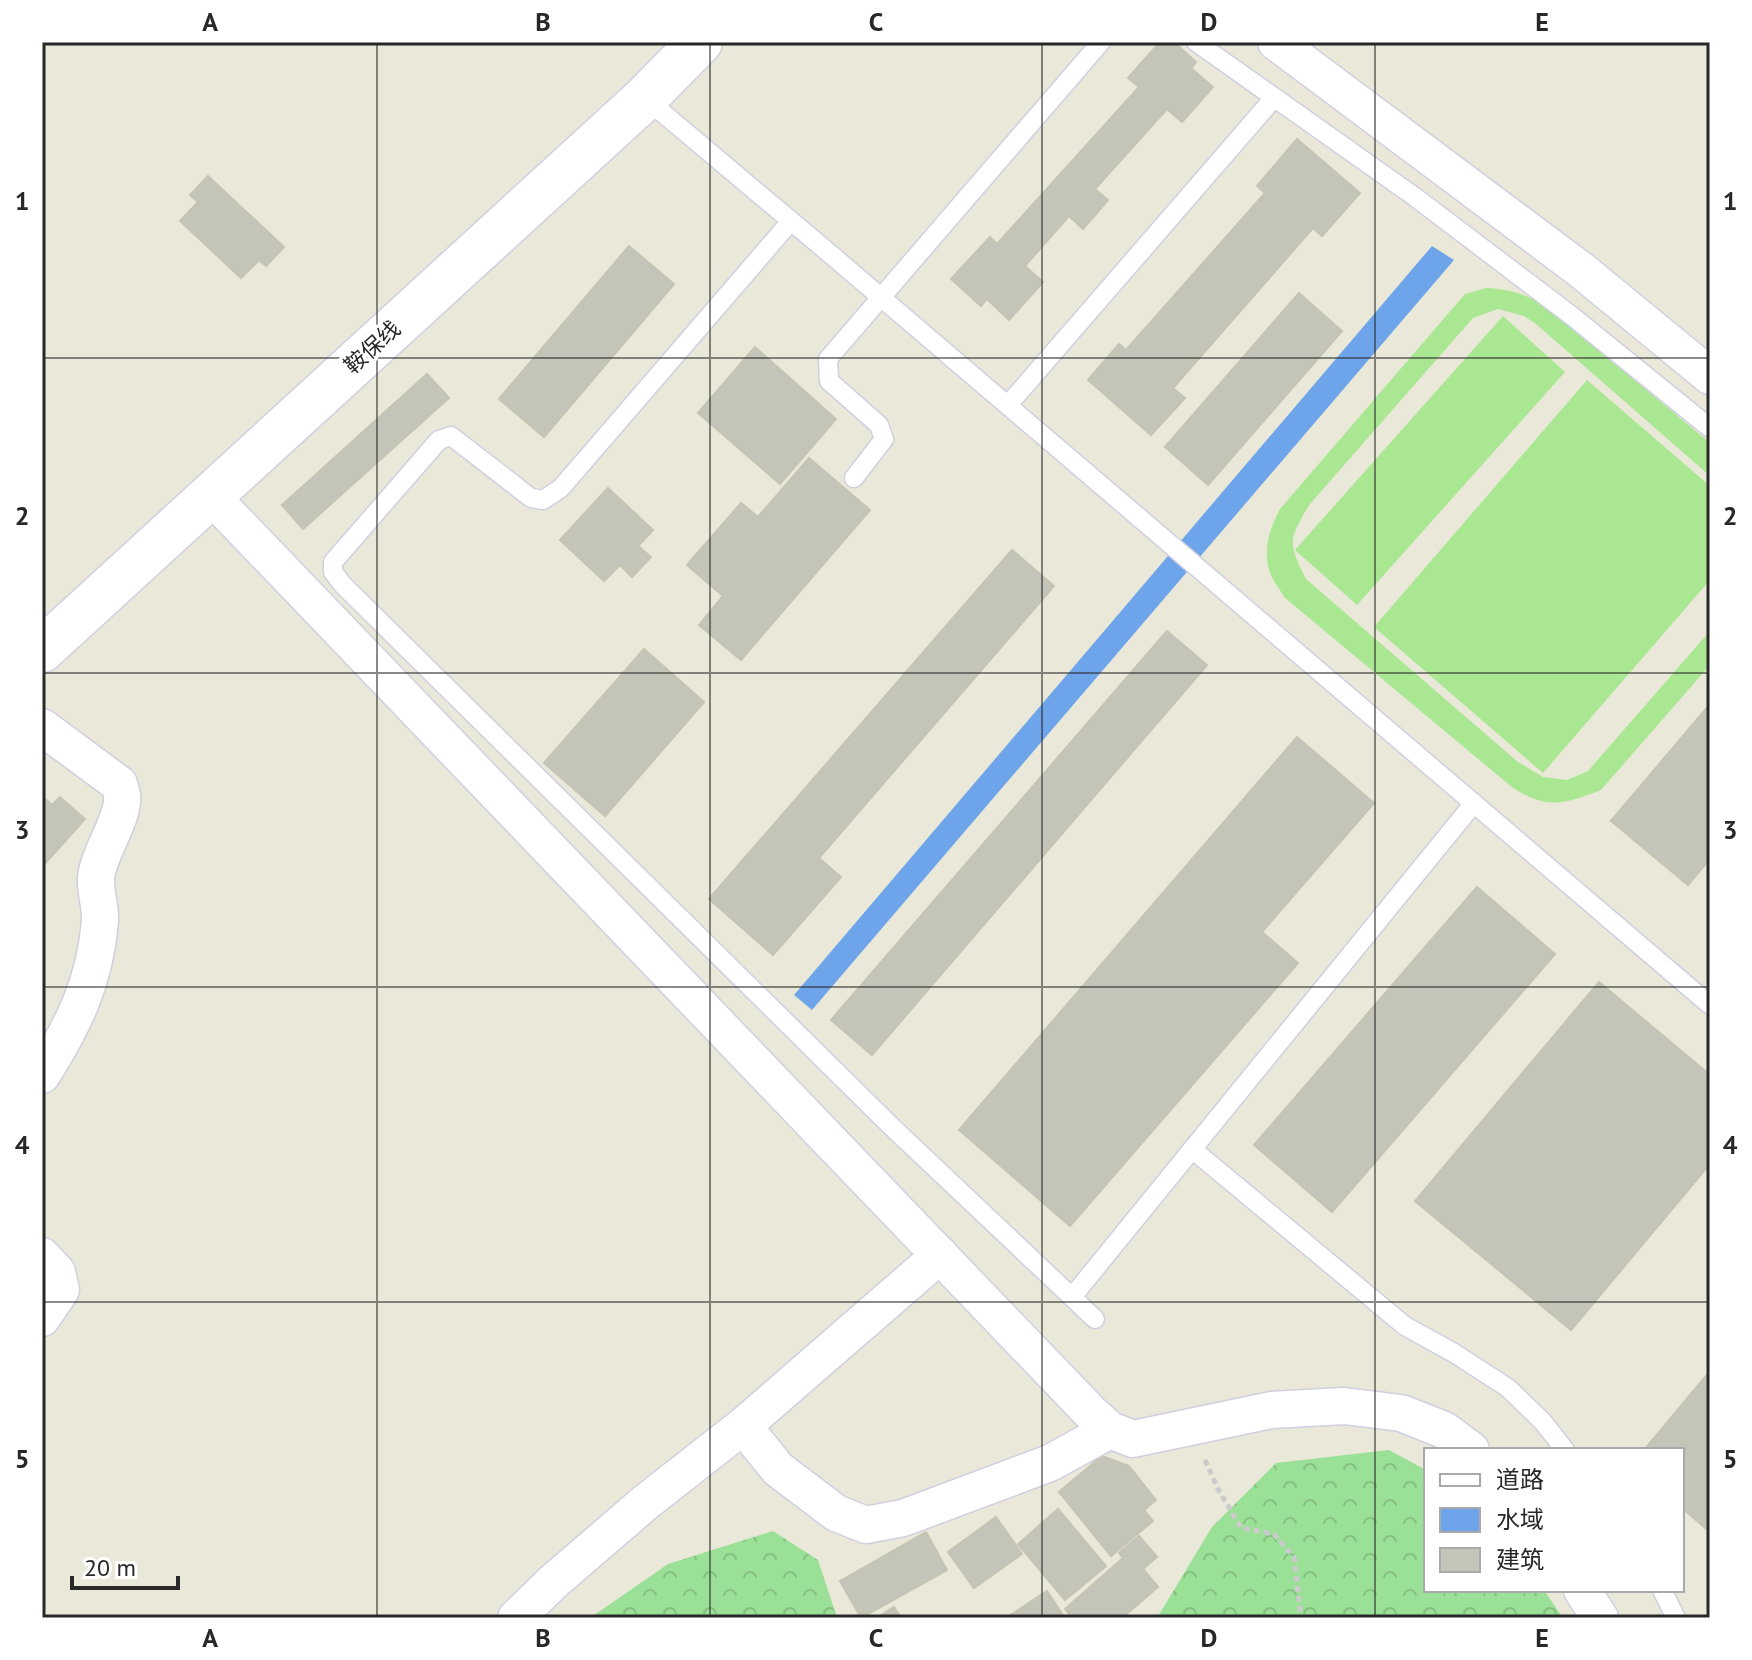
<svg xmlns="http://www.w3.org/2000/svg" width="1752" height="1660" font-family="'PT Sans','Noto Sans SC',sans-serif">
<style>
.forest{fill:url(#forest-crowns)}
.pitch{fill:#aae792}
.water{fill:#6ea5ea}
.building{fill:#c5c4b9;stroke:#c5c4b3;stroke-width:2}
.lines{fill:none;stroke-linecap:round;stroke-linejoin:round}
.service-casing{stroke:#d0cfe0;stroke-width:21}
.minor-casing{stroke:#d0cfe0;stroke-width:39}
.secondary-casing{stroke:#d0cfe0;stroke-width:47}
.path{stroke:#cbcbcb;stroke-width:5;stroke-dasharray:6 4;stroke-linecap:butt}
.service{stroke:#fff;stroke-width:18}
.minor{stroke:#fff;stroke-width:36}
.secondary{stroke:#fff;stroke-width:44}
.grid{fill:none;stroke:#282828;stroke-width:2;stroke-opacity:0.55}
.labels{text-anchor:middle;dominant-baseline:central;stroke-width:7;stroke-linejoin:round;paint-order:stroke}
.street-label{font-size:22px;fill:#282828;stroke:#fff}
.neatline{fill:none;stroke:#282828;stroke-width:3}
.grid-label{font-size:26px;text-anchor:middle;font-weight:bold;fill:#282828}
</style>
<defs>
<pattern id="forest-crowns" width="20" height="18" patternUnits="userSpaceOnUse" patternTransform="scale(2)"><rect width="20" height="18" fill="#9ae096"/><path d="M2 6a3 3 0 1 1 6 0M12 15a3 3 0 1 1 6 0" fill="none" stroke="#85c081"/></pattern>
</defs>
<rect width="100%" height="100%" fill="#eae8d9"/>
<g class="forest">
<path d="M1389 1450 1426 1470V1590H1544L1563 1618H1157L1212 1527 1276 1463Z"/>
<path d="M773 1531 818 1560 837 1618H590L668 1564Z"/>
</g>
<g class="pitch">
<path d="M1486 288C1509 289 1526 294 1546 306L1710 443V476L1536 324 1524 316 1498 309 1473 318 1310 504C1289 538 1287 542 1306 579L1518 762 1543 777 1567 780 1588 771 1710 631V665L1601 790C1564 804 1548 810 1513 788L1284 597C1280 589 1273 581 1270 573 1262 550 1270 528 1280 509L1465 294Z"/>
<path d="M1503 316 1565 372 1357 605 1295 550Z"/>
<path d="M1587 380 1710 486V580L1543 773 1374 627Z"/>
</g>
<path class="water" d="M1432 246 1454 260 812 1010 794 995Z"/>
<g class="building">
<path d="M1160 42H1174L1196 62 1191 68 1213 87 1182 122 1167 109 1095 189 1108 200 1083 229 1069 216 1025 266 1043 282 1009 320 987 299 981 306 951 279 990 237 997 244 1139 87 1128 78Z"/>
<path d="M1297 139 1360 193 1322 236 1313 228 1173 388 1185 398 1151 435 1088 380 1119 344 1126 350 1265 193 1257 186Z"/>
<path d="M208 176 284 247 266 266 259 260 241 278 180 221 198 202 190 195Z"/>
<path d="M629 246 674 284 544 437 499 399Z"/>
<path d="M1299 293 1342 331 1208 485 1165 447Z"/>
<path d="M755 347 836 419 780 484 698 413Z"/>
<path d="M427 374 449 398 303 529 282 505Z"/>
<path d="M809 458 870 510 741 660 699 625 723 596 687 565 741 503 758 517Z"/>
<path d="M608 488 653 530 638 546 651 557 632 577 620 565 604 581 560 540Z"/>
<path d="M1012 550 1054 586 819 858 841 877 773 955 709 899Z"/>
<path d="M1167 631 1207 665 872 1055 831 1020Z"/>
<path d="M644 649 704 702 605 816 544 763Z"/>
<path d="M1710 704V859L1688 885 1611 821Z"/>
<path d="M1297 737 1374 803 1262 932 1298 963 1070 1226 959 1130Z"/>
<path d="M42 796 52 805 60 797 85 819 42 867Z"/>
<path d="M1477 887 1555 954 1332 1212 1254 1145Z"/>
<path d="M1599 982 1710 1075V1164L1571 1330 1415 1201Z"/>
<path d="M1710 1371V1532L1682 1508V1450H1644Z"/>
<path d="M1102 1456 1129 1466 1156 1500 1144 1510 1153 1521 1111 1556 1059 1492Z"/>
<path d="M1058 1509 1106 1566 1065 1600 1018 1544Z"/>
<path d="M996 1517 1022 1554 974 1588 948 1552Z"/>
<path d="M926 1532 947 1570 861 1618 840 1581Z"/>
<path d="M1139 1536 1157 1557 1143 1569 1158 1587 1122 1618H1072L1065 1609 1123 1558 1119 1553Z"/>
<path d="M1047 1591 1065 1618H1006Z"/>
<path d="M894 1607 901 1618H877Z"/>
</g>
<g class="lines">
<g class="service-casing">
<g id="service">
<path d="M1196 42 1415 197 1572 316 1710 428"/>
<path d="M645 98 835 258 1710 1005"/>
<path d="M791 221 561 488 543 500 531 498 451 436 439 440 333 562V572L343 585 893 1128 1095 1319"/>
<path d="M1008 405 1274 98"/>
<path d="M854 478 884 439 879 425 829 381 828 359 1101 42"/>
<path d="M1192 1149 1405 1326 1454 1353 1508 1388 1543 1422 1565 1450"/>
<path d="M1072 1297 1474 803"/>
<path d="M1662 1590 1676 1618"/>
</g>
</g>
<g class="minor-casing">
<g id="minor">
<path d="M1276 42 1581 270 1710 376"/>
<path d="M210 495 1091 1413 1110 1430 1133 1439 1271 1410 1344 1406 1401 1413 1444 1430 1471 1450"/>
<path d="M42 727 119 784C120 788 122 792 122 796 125 816 98 854 96 878 95 892 101 907 100 921 95 982 74 1024 42 1075"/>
<path d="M42 1256 57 1272 61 1290 42 1318"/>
<path d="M743 1426 778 1469 836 1513 866 1525 903 1518 1050 1463 1110 1430"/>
<path d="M1582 1590 1600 1618"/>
<path d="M516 1618 553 1582 646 1502 743 1426 940 1255"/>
</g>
</g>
<g class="secondary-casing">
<path id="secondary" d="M42 650 645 98 700 42"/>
</g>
<path class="path" d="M1205 1460 1218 1489 1241 1528 1274 1534 1294 1557 1301 1618"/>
<use href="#service" class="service"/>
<use href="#minor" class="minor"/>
<use href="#secondary" class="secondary"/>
</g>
<path class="grid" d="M377 42V1618M710 42V1618M1042 42V1618M1375 42V1618M42 358H1710M42 673H1710M42 987H1710M42 1302H1710"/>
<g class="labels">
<g class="street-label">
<text transform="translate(372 347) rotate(-42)">鞍保线</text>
</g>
</g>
<rect width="1752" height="1660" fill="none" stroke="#ffffff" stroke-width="88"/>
<rect x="1424" y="1448" width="260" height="144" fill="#ffffff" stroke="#a9a9a9" stroke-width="2"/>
<rect x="1440" y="1474" width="40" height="12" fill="#ffffff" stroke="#a9a9a9" stroke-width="2"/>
<text x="1496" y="1488" font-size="24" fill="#282828">道路</text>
<rect x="1440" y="1508" width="40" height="24" fill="#6ea5ea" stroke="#a9a9a9" stroke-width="2"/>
<text x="1496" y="1528" font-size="24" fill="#282828">水域</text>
<rect x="1440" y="1548" width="40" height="24" fill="#c5c4b9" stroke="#a9a9a9" stroke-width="2"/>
<text x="1496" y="1568" font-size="24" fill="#282828">建筑</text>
<path d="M72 1576v12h106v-12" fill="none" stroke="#282828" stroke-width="4"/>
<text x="84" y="1576" font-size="24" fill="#282828" stroke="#ffffff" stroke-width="6" paint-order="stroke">20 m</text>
<rect x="44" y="44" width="1664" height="1572" class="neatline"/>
<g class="grid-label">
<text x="210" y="31">A</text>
<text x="543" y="31">B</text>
<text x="876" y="31">C</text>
<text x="1209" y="31">D</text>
<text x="1542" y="31">E</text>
<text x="22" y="210">1</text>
<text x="1730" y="210">1</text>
<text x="22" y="525">2</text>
<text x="1730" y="525">2</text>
<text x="22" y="839">3</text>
<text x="1730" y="839">3</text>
<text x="22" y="1154">4</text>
<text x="1730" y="1154">4</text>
<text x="22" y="1468">5</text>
<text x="1730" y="1468">5</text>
<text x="210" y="1647">A</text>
<text x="543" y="1647">B</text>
<text x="876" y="1647">C</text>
<text x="1209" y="1647">D</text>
<text x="1542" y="1647">E</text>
</g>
</svg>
